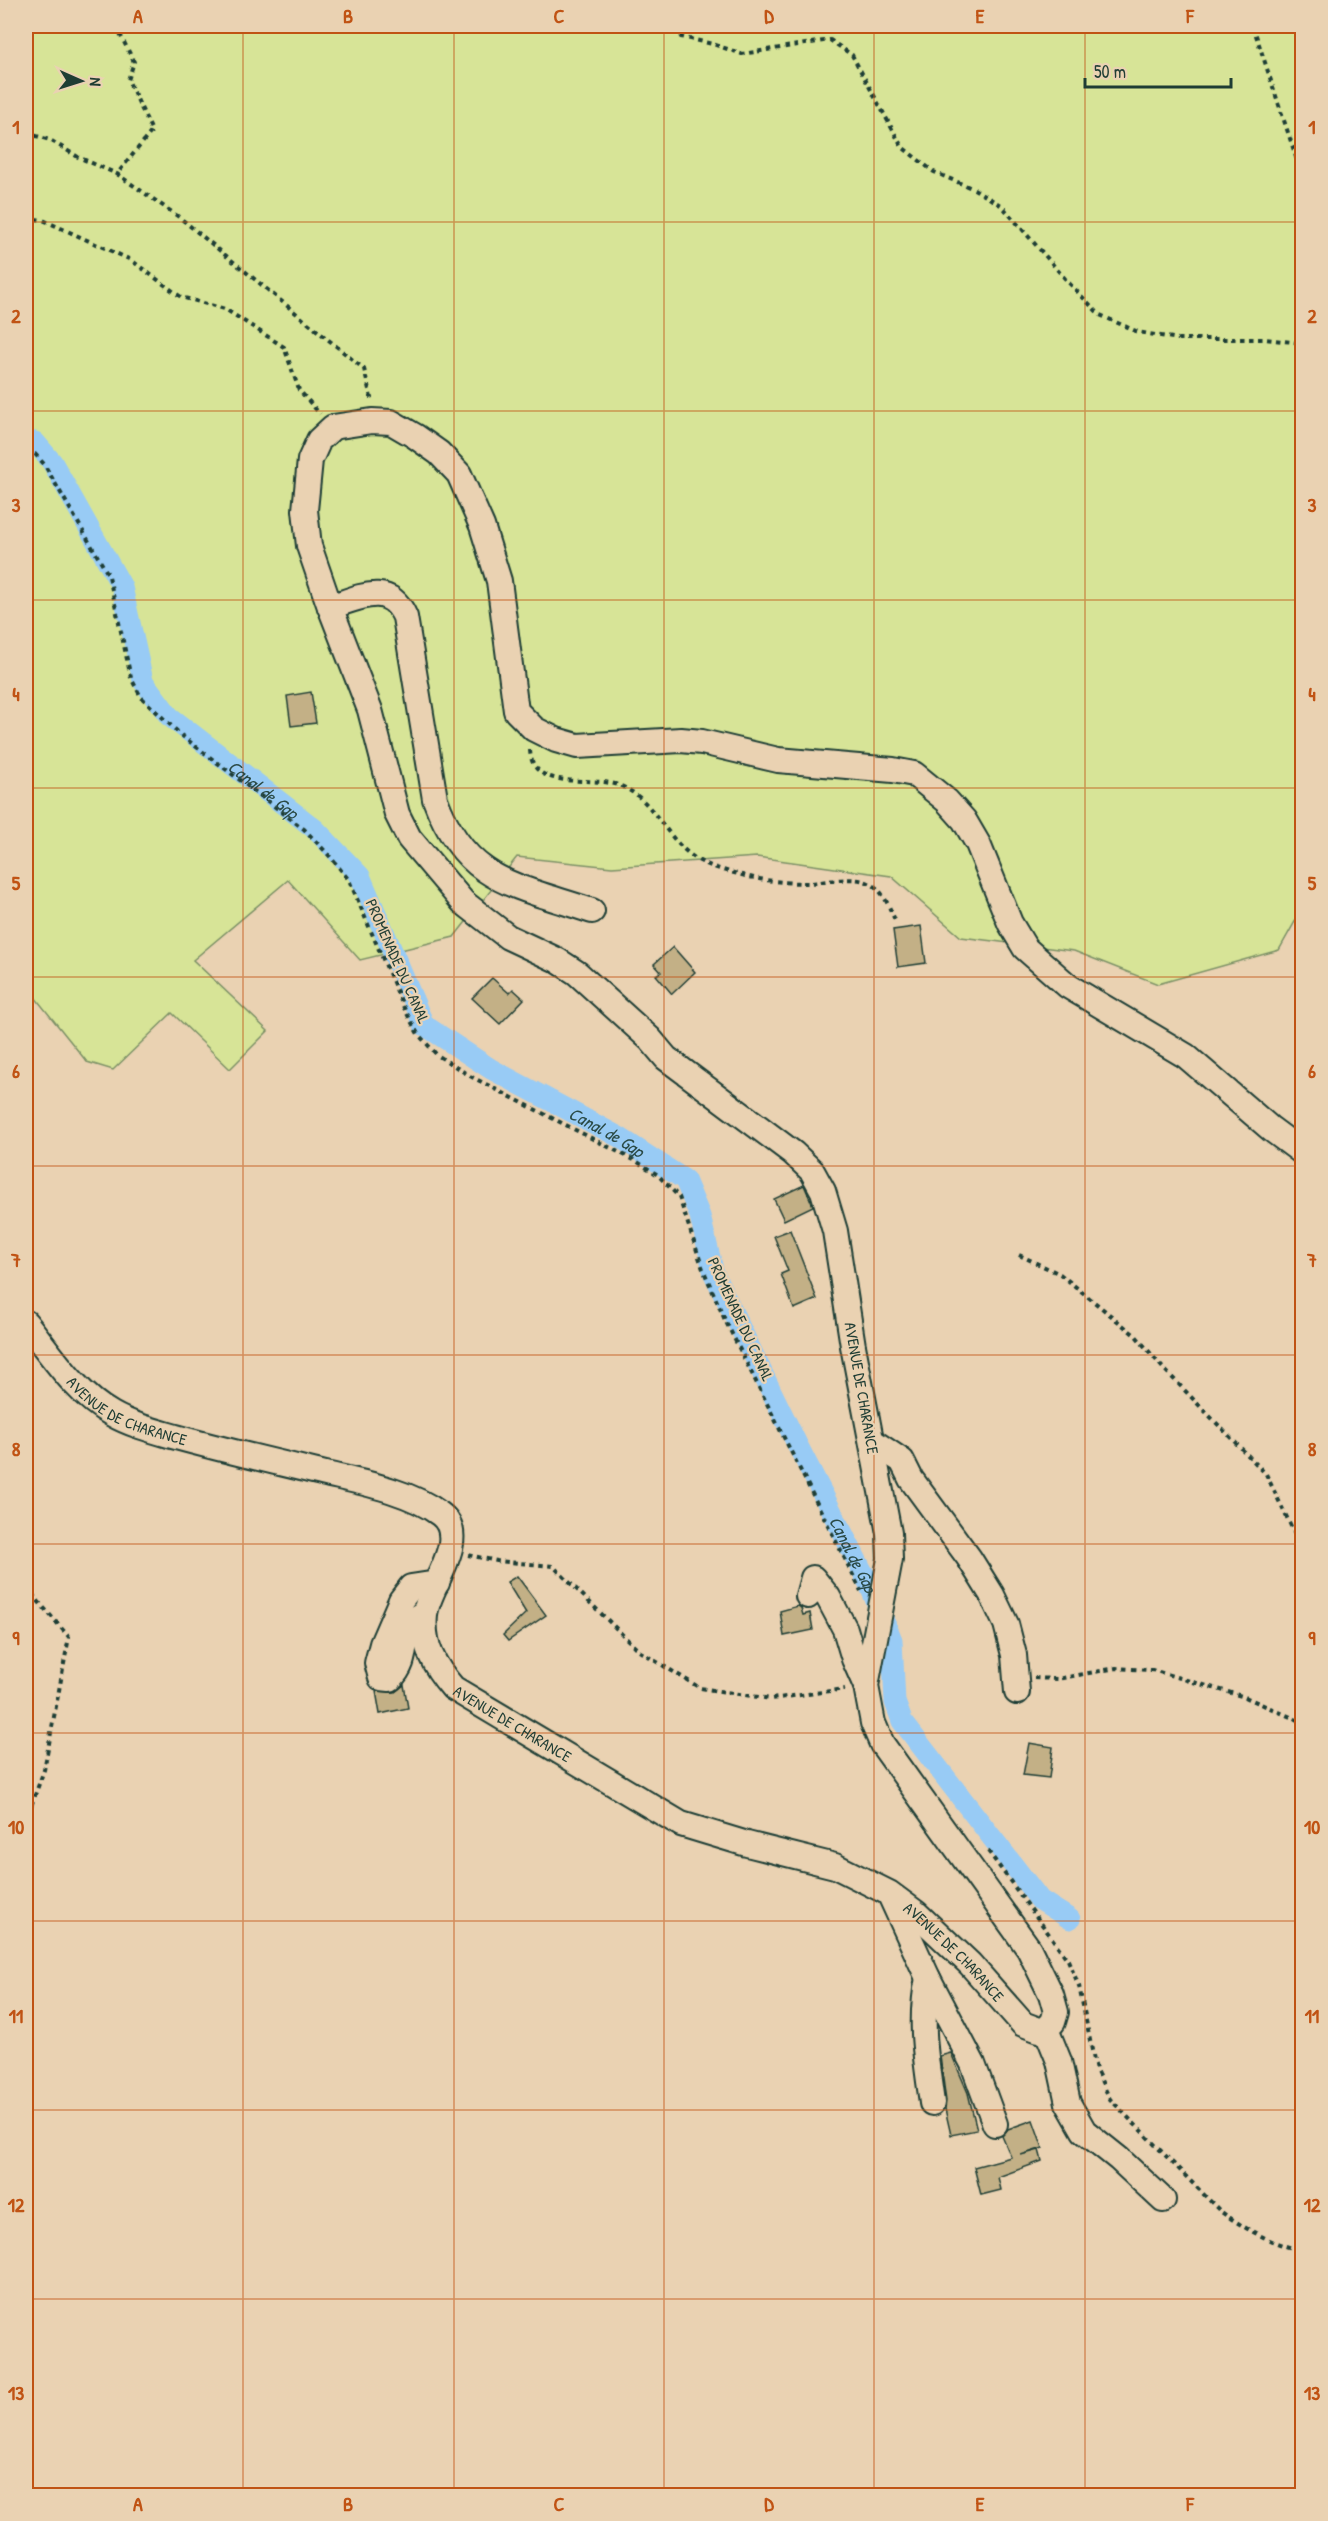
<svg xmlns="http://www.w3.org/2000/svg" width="1328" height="2521" font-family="'Patrick Hand',sans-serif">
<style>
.green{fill:#d7e497;stroke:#7b9066;stroke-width:1.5}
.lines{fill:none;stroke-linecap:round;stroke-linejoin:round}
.canal{stroke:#98cbf5;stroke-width:21}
.building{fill:#c3b086;stroke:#1f3d34;stroke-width:1.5}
.minor-casing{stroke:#1f3d34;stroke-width:28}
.path{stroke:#1f3d34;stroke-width:4;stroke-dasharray:4.5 4.5;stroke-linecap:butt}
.minor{stroke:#ead2b2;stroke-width:24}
.grid{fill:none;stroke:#c05314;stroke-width:1.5;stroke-opacity:0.55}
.labels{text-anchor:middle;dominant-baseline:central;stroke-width:4.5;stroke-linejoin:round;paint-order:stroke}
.street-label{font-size:16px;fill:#1f3d34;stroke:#ead2b2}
.water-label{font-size:18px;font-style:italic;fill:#2b4b47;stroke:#ead2b2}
.neatline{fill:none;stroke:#c05314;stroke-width:2}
.grid-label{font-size:20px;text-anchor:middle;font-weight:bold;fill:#c05314}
</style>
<rect width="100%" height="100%" fill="#ead2b2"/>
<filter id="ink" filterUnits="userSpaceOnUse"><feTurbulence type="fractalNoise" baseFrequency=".0167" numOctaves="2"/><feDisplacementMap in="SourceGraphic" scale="12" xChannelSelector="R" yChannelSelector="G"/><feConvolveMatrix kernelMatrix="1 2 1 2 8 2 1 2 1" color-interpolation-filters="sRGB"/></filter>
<g filter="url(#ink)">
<path class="green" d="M26 26H1302V909L1279 950 1158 984 1074 951 961 937 891 876 757 857 612 867 517 857 454 937 360 960 288 880 193 960 268 1031 230 1069 172 1013 113 1070 87 1062 26 986Z"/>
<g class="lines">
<path class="canal" id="s1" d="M26 441 35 442 52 462 122 587 143 681 169 716 315 829 360 876 424 1025 491 1069 619 1137 685 1180 700 1216 714 1274 798 1446 869 1584 892 1640 895 1702 902 1721 1040 1900 1070 1919"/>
</g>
<g class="building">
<path d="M311 692 316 723 291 726 287 696Z"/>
<path d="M921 926 926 963 898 967 893 930Z"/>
<path d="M673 947 695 972 672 994 656 975 661 972 654 964Z"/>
<path d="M492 978 509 993 513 989 524 999 500 1024 472 998Z"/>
<path d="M804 1185 813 1206 784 1220 774 1199Z"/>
<path d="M790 1230 817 1299 794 1309 781 1274 788 1271 774 1236Z"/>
<path d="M517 1576 546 1615 508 1641 503 1635 526 1613 507 1582Z"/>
<path d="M798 1606 801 1608 803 1615 810 1613 813 1630 784 1636 780 1611Z"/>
<path d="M404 1685 408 1708 380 1714 376 1691 395 1692Z"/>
<path d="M1029 1743 1053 1747 1049 1778 1023 1775Z"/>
<path d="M951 2053 968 2093 977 2130 951 2135 945 2109 946 2101 940 2056Z"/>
<path d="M1033 2120 1043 2148 1021 2155 1039 2150 1042 2161 998 2177 1001 2190 981 2195 974 2167 1011 2157 1002 2136 1008 2129Z"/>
</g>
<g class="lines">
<g class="minor-casing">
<g id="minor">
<path d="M330 607C358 598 389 580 405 617L435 799C466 883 515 885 592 911"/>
<path id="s2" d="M26 1323C51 1354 76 1394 112 1414 131 1425 155 1431 176 1437 227 1451 279 1463 330 1475 365 1483 411 1492 440 1514 472 1538 427 1587 425 1615 422 1645 434 1666 453 1688L681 1824 747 1844 835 1866 889 1893 916 1913 970 1964 1023 2024 1039 2030 1046 2029 1053 2022 1056 2012 1051 1994 1029 1949 882 1744 873 1723 866 1686 890 1559 889 1533 853 1346 835 1231 823 1191 812 1171 793 1153 666 1058 650 1039 577 973 557 960 508 937 463 902 409 838 397 814 370 710 330 607 309 546 305 510 310 460 319 440 333 427 372 421 391 422 415 436 439 453 459 474 482 526 499 581 516 711 534 729 556 740 577 746 681 740 702 742 778 760 893 770 914 774 947 801 964 820 978 844 1010 923 1025 948 1068 986 1186 1056 1271 1129 1302 1152"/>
<path d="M872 1441 902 1461 911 1479 969 1558 992 1595 1006 1624 1014 1655 1017 1692"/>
<path d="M808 1596 813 1578 828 1597 845 1629 854 1659 866 1686"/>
<path d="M425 1612C421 1615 416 1617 413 1621 399 1637 411 1660 390 1679L381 1678 377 1663 382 1644 401 1600 411 1587 437 1583"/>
<path d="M890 1895 928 1978 973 2064 995 2124"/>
<path d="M928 1978C919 2022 926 2059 932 2103"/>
<path d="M1046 2029 1059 2061 1068 2103 1084 2131 1119 2159 1163 2200"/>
</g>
</g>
<g class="path">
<path d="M116 26 134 62 128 80 152 131 117 174"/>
<path d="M665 26 681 37 713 44 742 54 830 40 852 55 902 147 934 172 974 189 1002 206 1068 282 1100 315 1138 332 1178 339H1265L1302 343"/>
<path d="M1253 26 1299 166 1302 169"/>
<path d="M26 133 50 140 78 157 117 174 179 217 364 369 372 402"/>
<path d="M26 218 43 220 131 260 181 297 225 309 284 347 299 390 320 414"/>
<path d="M26 452 35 454 44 464 109 576 131 678 141 697 181 735 304 829 327 853 349 880 404 1008 418 1034 437 1055 470 1076 636 1161 658 1175 679 1197 703 1269 725 1320 861 1591"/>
<path d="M530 750C532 793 590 775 618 785 653 797 663 835 692 856 705 866 723 870 738 874 762 881 786 883 810 883 828 882 853 875 869 883 883 889 889 907 895 920"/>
<path d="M1019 1255 1060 1274 1136 1336 1162 1367 1266 1474 1302 1549"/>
<path d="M468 1555 497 1561 553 1566 639 1651 700 1688 771 1699 845 1689"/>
<path d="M26 1587 69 1637 44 1770 26 1820"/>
<path d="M1034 1678 1057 1679 1116 1668 1152 1670 1245 1697 1302 1722"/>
<path d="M988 1851 1068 1960 1079 1986 1096 2070 1110 2099 1220 2211C1244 2228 1273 2245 1302 2250"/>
</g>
<use href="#minor" class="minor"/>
</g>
</g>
<path class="grid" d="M243 26V2496M454 26V2496M664 26V2496M874 26V2496M1085 26V2496M26 222H1302M26 411H1302M26 600H1302M26 788H1302M26 977H1302M26 1166H1302M26 1355H1302M26 1544H1302M26 1733H1302M26 1921H1302M26 2110H1302M26 2299H1302"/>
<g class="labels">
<g class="street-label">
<text transform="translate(398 961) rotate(66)">PROMENADE DU CANAL</text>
<text transform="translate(741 1319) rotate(65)">PROMENADE DU CANAL</text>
<text transform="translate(862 1388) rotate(80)">AVENUE DE CHARANCE</text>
<text stroke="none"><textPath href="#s2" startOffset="138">AVENUE DE CHARANCE</textPath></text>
<text stroke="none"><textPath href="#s2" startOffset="730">AVENUE DE CHARANCE</textPath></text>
<text stroke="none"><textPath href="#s2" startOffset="1234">AVENUE DE CHARANCE</textPath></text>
</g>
<g class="water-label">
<text stroke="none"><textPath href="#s1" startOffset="438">Canal de Gap</textPath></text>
<text stroke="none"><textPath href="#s1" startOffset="942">Canal de Gap</textPath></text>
<text stroke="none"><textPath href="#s1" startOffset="1446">Canal de Gap</textPath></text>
</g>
</g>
<rect width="1328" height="2521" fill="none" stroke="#ead2b2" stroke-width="66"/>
<g transform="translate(81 81) rotate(93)" stroke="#ead2b2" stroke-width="4.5" paint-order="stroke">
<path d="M0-4.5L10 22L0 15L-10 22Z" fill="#1f3d34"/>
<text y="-9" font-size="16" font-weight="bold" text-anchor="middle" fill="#1f3d34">N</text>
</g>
<path d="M1085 78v9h146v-9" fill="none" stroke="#1f3d34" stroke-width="3"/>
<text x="1094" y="78" font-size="18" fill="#1f3d34" stroke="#ead2b2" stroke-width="4.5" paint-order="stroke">50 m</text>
<rect x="33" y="33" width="1262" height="2455" class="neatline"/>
<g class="grid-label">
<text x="138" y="23">A</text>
<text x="348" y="23">B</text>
<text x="559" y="23">C</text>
<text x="769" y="23">D</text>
<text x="980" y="23">E</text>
<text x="1190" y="23">F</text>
<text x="16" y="134">1</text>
<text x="1312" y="134">1</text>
<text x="16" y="323">2</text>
<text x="1312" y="323">2</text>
<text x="16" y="512">3</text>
<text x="1312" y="512">3</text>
<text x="16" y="701">4</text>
<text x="1312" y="701">4</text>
<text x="16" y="890">5</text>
<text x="1312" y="890">5</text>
<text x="16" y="1078">6</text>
<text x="1312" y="1078">6</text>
<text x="16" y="1267">7</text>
<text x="1312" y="1267">7</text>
<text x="16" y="1456">8</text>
<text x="1312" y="1456">8</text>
<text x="16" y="1645">9</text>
<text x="1312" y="1645">9</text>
<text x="16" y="1834">10</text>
<text x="1312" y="1834">10</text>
<text x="16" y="2023">11</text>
<text x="1312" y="2023">11</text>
<text x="16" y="2212">12</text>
<text x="1312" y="2212">12</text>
<text x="16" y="2400">13</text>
<text x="1312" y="2400">13</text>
<text x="138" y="2511">A</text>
<text x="348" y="2511">B</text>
<text x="559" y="2511">C</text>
<text x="769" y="2511">D</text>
<text x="980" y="2511">E</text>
<text x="1190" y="2511">F</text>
</g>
</svg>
